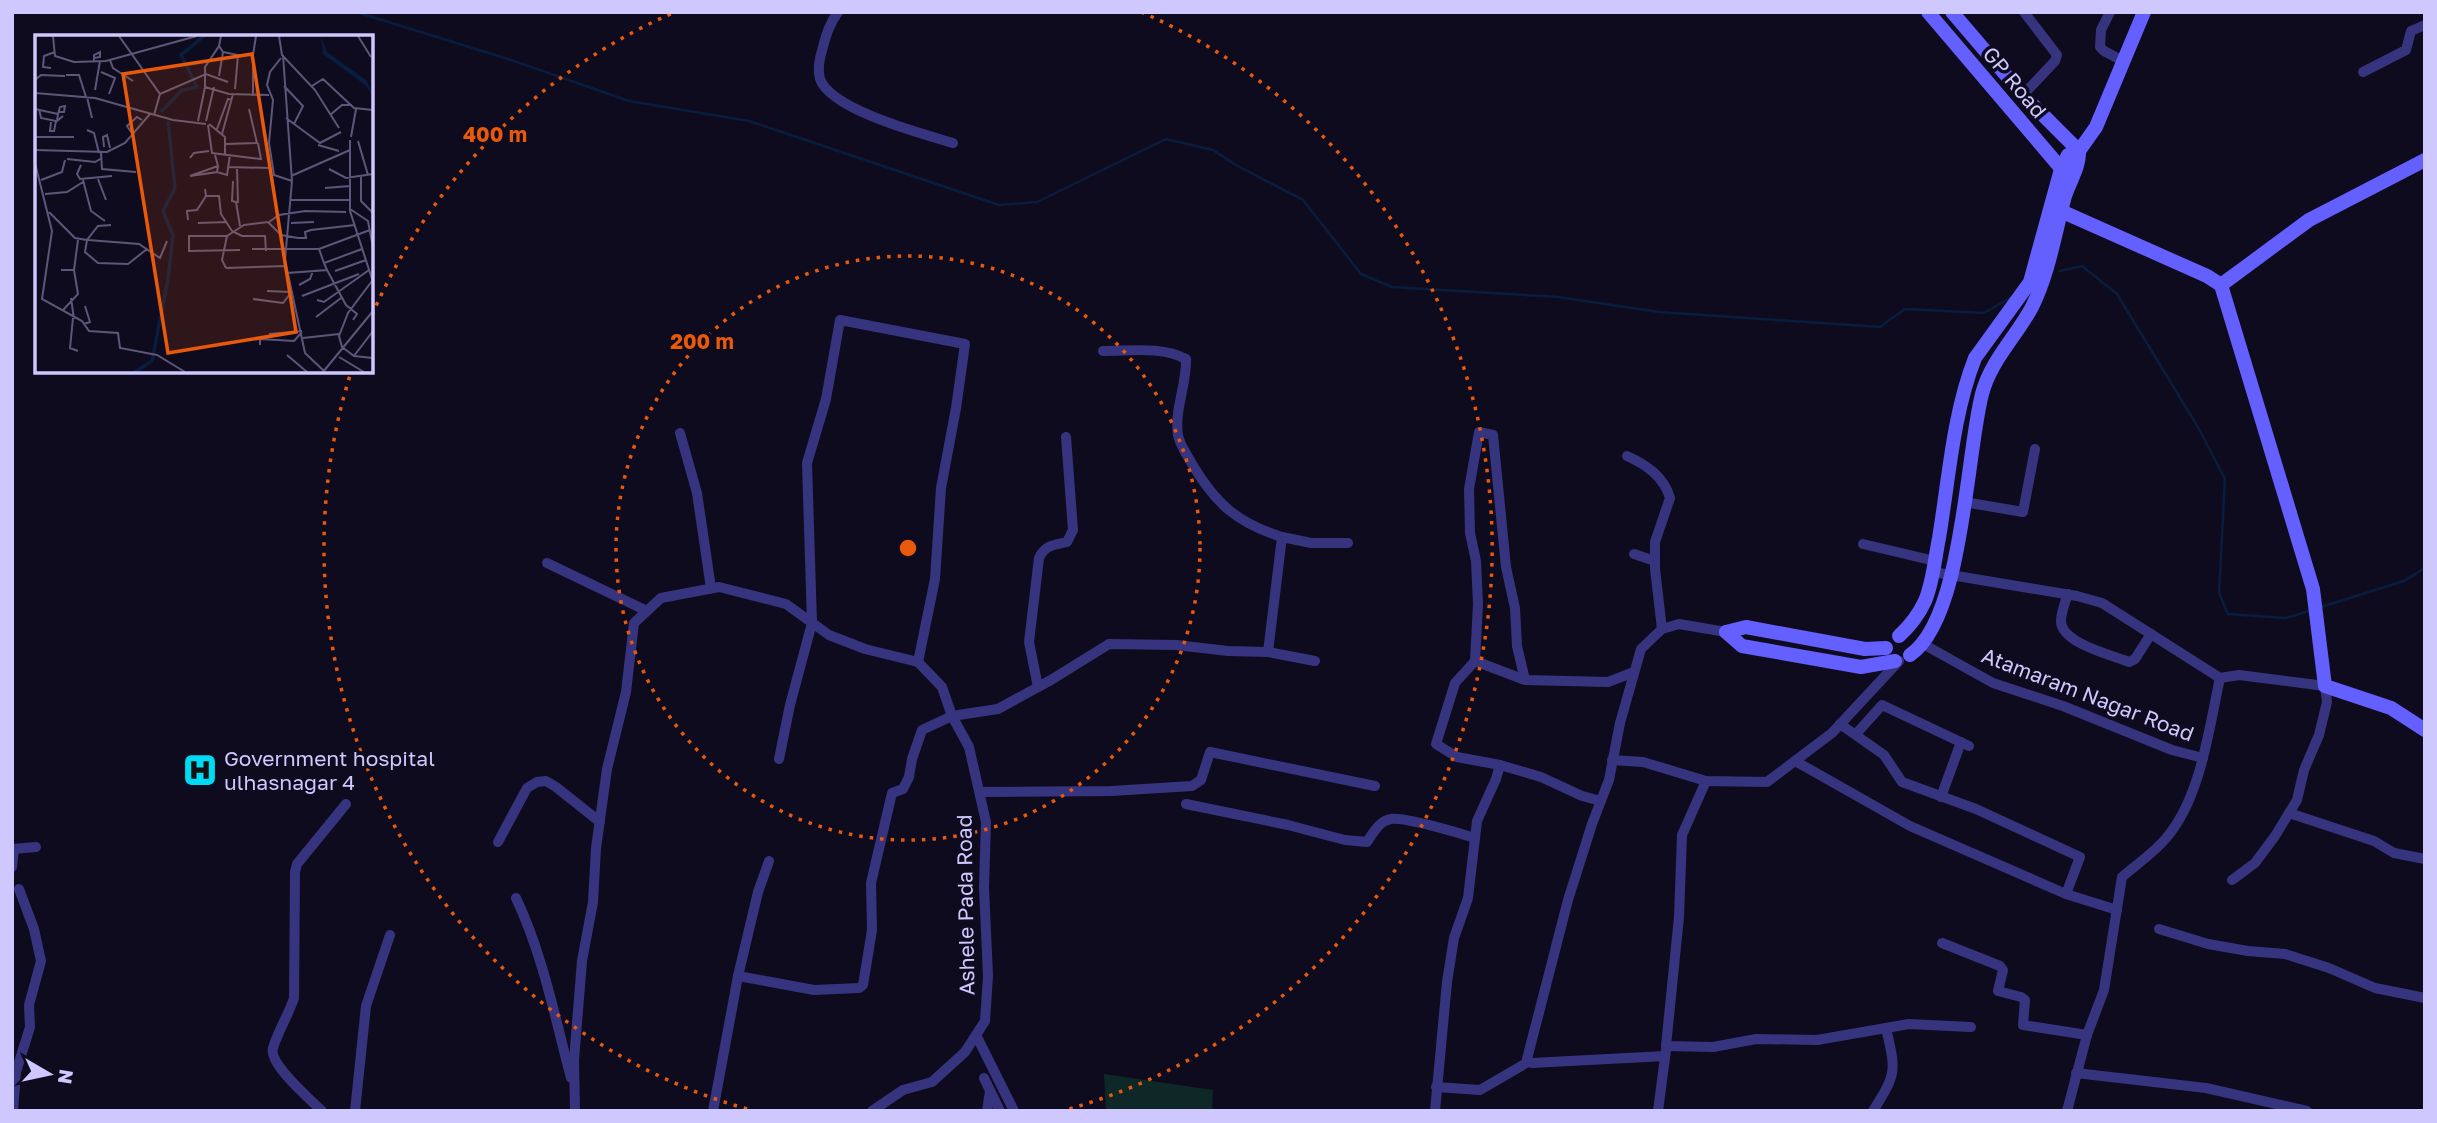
<svg xmlns="http://www.w3.org/2000/svg" width="2437" height="1123" font-family="'Golos Text',sans-serif">
<style>
.green{fill:#0e2828}
.lines{fill:none;stroke-linecap:round;stroke-linejoin:round}
.stream{stroke:#091d3f;stroke-width:2.5}
.street{stroke:#37347f;stroke-width:10}
.secondary{stroke:#645fff;stroke-width:14}
.ring{fill:none;stroke:#e8590c;stroke-width:3.5;stroke-dasharray:3.5 7}
.labels{text-anchor:middle;dominant-baseline:central;stroke-width:7;stroke-linejoin:round;paint-order:stroke}
.street-label{font-size:21px;fill:#cfc8ff;stroke:#0f0b1e}
.poi-label{font-size:21px;fill:#cfc8ff;stroke:#0f0b1e;text-anchor:start}
.inset-river{fill:none;stroke:#091d3f;stroke-width:3.5}
.inset-road{fill:none;stroke:#5c5778;stroke-width:2}
.view{fill:#e8590c;fill-opacity:0.15;stroke:#e8590c;stroke-width:3.5}
.inset-edge{fill:none;stroke:#cfc8ff;stroke-width:3.5}
.centre{fill:#e8590c;stroke:#0f0b1e;stroke-width:3.5}
.ring-label{font-size:21px;text-anchor:middle;font-weight:bold;fill:#e8590c;stroke:#0f0b1e;stroke-width:7;stroke-linejoin:round;paint-order:stroke}
</style>
<rect width="100%" height="100%" fill="#0f0b1e"/>
<path class="green" d="M1104 1074 1213 1090 1212 1111H1106Z"/>
<g class="lines">
<g class="stream">
<path d="M356 12 508 59 629 101 749 121 999 205 1037 202 1166 139 1213 150 1236 165 1303 200 1361 274 1392 287 1558 297 1659 312 1880 327 1905 309 1984 313 2010 298"/>
<path d="M2060 271 2082 266 2117 294 2199 429 2225 479 2219 593 2228 614 2286 618 2312 610"/>
<path d="M2321 607 2404 581 2425 568"/>
</g>
<g class="street">
<path d="M838 12C830 23 826 34 823 47 820 56 817 68 820 79 831 110 923 134 953 143"/>
<path d="M2110 12 2101 30 2100 47 2104 51 2123 61"/>
<path d="M2363 72 2406 50 2411 31 2425 25"/>
<path d="M2023 95 2055 61 2057 55 2024 12"/>
<path d="M1103 351C1130 351 1162 346 1186 359 1187 384 1174 410 1178 435 1180 446 1187 454 1192 464 1216 504 1237 523 1282 537"/>
<path d="M680 433 697 493 711 588"/>
<path d="M1627 456C1647 465 1664 477 1670 498L1655 542V569L1662 629"/>
<path d="M1964 502 2023 512 2035 449"/>
<path d="M1863 544 1935 561"/>
<path d="M1634 554 1655 561"/>
<path d="M547 563 647 611"/>
<path d="M1933 572 2077 596 2102 603 2220 678"/>
<path d="M2068 594C2065 602 2061 613 2061 621 2061 643 2111 655 2129 662L2135 659 2151 634"/>
<path d="M1923 644 1993 683 2063 706 2172 750 2203 758"/>
<path d="M1268 652 1315 661"/>
<path d="M1475 661 1455 683 1436 744 1457 757 1500 765 1541 777 1582 796 1601 801"/>
<path d="M1525 680 1517 646 1515 608 1506 567 1493 435 1479 432 1469 489 1470 533 1476 561 1478 604 1475 661 1525 680 1608 682 1634 672"/>
<path d="M1038 687 1029 642 1039 558C1045 545 1054 545 1067 542L1073 530 1066 437"/>
<path d="M1840 724 1884 755 1902 782 1976 809 2080 857 2066 894"/>
<path d="M1856 734 1882 705 1969 746"/>
<path d="M779 759 790 705 812 623 807 463 826 399 840 320 965 344 956 408 941 488 935 579 918 662"/>
<path d="M1612 760 1643 762 1706 781 1767 782 1832 733 1899 661"/>
<path d="M1795 761 1910 826 2066 894 2117 910"/>
<path d="M1706 781 1682 835 1679 917 1666 1046 1713 1047 1756 1039 1817 1040 1909 1024 1971 1027"/>
<path d="M980 792 1111 791 1192 786 1201 780 1210 752 1375 786"/>
<path d="M1941 797 1961 742"/>
<path d="M1186 804 1288 825 1345 840 1367 842C1373 833 1379 821 1391 819 1407 817 1458 833 1475 838"/>
<path d="M2289 813 2374 841 2394 853 2425 859"/>
<path d="M498 842 527 788 537 782 546 781 556 787 600 822"/>
<path d="M12 849 36 847"/>
<path d="M12 867 14 849"/>
<path d="M516 898C543 955 555 1018 571 1078"/>
<path d="M2159 929 2208 944 2248 951 2285 954 2329 968 2375 988 2425 998"/>
<path d="M1942 943 2000 966 2003 970 1998 991 2021 997 2025 1000 2023 1025 2087 1035"/>
<path d="M738 976 814 990 859 988 863 985 872 930 871 883 892 793 903 789 909 777 912 759 922 730 952 716 998 709 1051 680 1109 644 1176 645 1228 651 1268 652 1282 537 1311 543H1348"/>
<path d="M976 1035 1014 1111"/>
<path d="M1665 1056 1532 1063 1528 1062 1527 1059 1568 900 1592 824 1609 780 1620 723 1641 649 1662 629 1679 624 1726 632"/>
<path d="M2076 1073 2206 1088 2307 1111"/>
<path d="M984 1078 1000 1111"/>
<path d="M1436 1087 1480 1090 1528 1062"/>
<path d="M13 1111 16 1072 30 1027 29 1005 41 961 34 929 19 889"/>
<path d="M322 1111C311 1100 268 1064 273 1048 278 1031 288 1016 294 998L295 872 297 864 346 804"/>
<path d="M355 1111 366 1006 390 935"/>
<path d="M575 1111 574 1060 582 961 593 902 596 848 607 769 626 692 634 623 661 598 719 587 786 604 829 635 865 649 918 662"/>
<path d="M713 1111 738 976 758 892 769 861"/>
<path d="M872 1111 903 1090 932 1082 965 1052 985 1021 988 976 984 887 986 822 969 747 952 716 942 687 918 662"/>
<path d="M987 1111 990 1091"/>
<path d="M1435 1111 1447 982 1454 938 1468 898 1477 821 1496 779 1500 765"/>
<path d="M1658 1111 1666 1050"/>
<path d="M1873 1111C1897 1073 1896 1071 1886 1028"/>
<path d="M2067 1111 2087 1035 2104 990 2122 877C2137 864 2155 852 2167 837 2201 797 2209 728 2220 678L2239 675 2325 686 2327 702 2319 735 2304 770 2297 800 2275 836 2255 863 2232 880"/>
</g>
<g class="secondary">
<path d="M1928 12 2065 173"/>
<path d="M1952 12 2023 95 2079 151"/>
<path d="M2425 160 2309 220 2221 285 2313 589 2325 686 2391 708 2425 730"/>
<path d="M2054 208 2207 276 2221 285"/>
<path d="M1726 632 1742 646 1861 667 1895 661"/>
<path d="M1726 632 1746 627 1865 649 1886 648"/>
<path d="M1899 636C1910 626 1919 614 1925 601 1933 582 1935 558 1939 538 1949 478 1953 414 1975 358L2030 282 2061 169 2068 155 2079 151 2096 127 2144 12"/>
<path d="M1910 655C1963 619 1966 456 1982 394 1991 360 2016 337 2032 307 2049 273 2055 233 2065 196 2070 181 2080 166 2079 151"/>
</g>
</g>
<g class="ring">
<circle cx="908" cy="548" r="292"/>
<path d="M747 1109A584 584 0 0 1 351 372M372 315A584 584 0 0 1 675 12M1141 12A584 584 0 0 1 1069 1109"/>
</g>
<defs>
<g id="hospital-square" transform="scale(1.75)"><rect x="-9" y="-9" width="18" height="18" rx="4" fill="#00dbf3" stroke="#0f0b1e"/><path d="M-5-5h3v3.5h4V-5h3V5h-3V1.5h-4V5h-3Z" fill="#111"/></g>
</defs>
<g fill-rule="evenodd">
<use href="#hospital-square" x="200" y="770"/>
</g>
<g class="labels">
<g class="street-label">
<text transform="translate(2015 82) rotate(50)">GP Road</text>
<text transform="translate(2088 694) rotate(21)">Atamaram Nagar Road</text>
<text transform="translate(965 905) rotate(-91)">Ashele Pada Road</text>
</g>
<g class="poi-label">
<text x="224" y="758">Government hospital<tspan x="224" dy="24">ulhasnagar 4</tspan></text>
</g>
</g>
<g transform="translate(35 35)">
<rect width="338" height="338" fill="#0f0b1e"/>
<path d="M286 1 292 17 332 46 338 61 330 50 288 19Z" fill="#091d3f"/>
<path class="inset-river" d="M126 77 147 55 162 52 146 20 169 1M100 337 117 326 133 244 138 200 128 176 140 153 133 86"/>
<path class="inset-road" d="M18 1 20 21 39 27 71 26 162 1M84 1 125 59 171 39 193 47M186 1 184 11 170 32V52L194 59 234 60M244 1 247 20 280 55 304 93M323 1 336 22M188 17 203 20 200 54M203 20H218L221 1M248 20 257 146 250 225 270 318 289 336M59 23 65 22V17L59 20V26M246 23 235 37 232 50 238 65 234 108 239 140 257 146M75 25 78 33 98 46M16 33 8 32 9 21 20 17M66 37 80 43 74 59M31 40H44L51 62M184 41 188 17 184 11M0 45 6 40 30 41M249 51 268 71 259 89M277 51 288 44 319 73 338 75M60 55 65 26M0 58 60 63 138 85 171 89M218 61V26M52 62 57 83M0 74 23 79M4 74 6 83 21 86 19 96H15L16 87M24 77H29L30 71 25 72 23 79 22 86 28 81M119 80 125 59M295 80 307 70H317M251 83 285 108 306 97M163 86 170 52M171 86 179 52M174 89 190 102V120M173 90 177 118 226 124 223 108M182 94 193 64 197 65M52 95 59 98 64 118M96 97 92 91 102 82 107 85M187 99 198 59M0 102H39M316 102 321 74M315 105V176L338 247M323 106 333 140M191 109 222 108 214 74M283 110 304 116M69 112 68 102 72 100 75 113M0 115 72 117 90 108 115 79M66 118 67 134 101 137M180 120 183 131 182 137 155 141 183 131M155 123 159 118 174 116M32 124 60 127 67 123M0 128 17 196 7 264 47 286 54 296 83 298 85 313 122 320 150 337M46 130 42 139 45 144 77 141M193 132 236 133M202 134 203 168M294 134 311 143 338 139M182 137 192 140 195 120M256 141 315 115M326 141V166L338 178M63 144 71 165M6 145 27 137 30 125M48 145 56 176 70 186M198 146 197 166 201 167 205 191M290 153 315 151M170 154 171 161H184L186 179 197 196M10 159 32 157 48 147M256 165H315M315 174 333 186 338 213M14 177 40 203 52 205M153 185 152 176 162 175 171 161M233 187 246 200 263 203H271L270 197 276 195 320 190M234 187 244 180 270 176 311 177M163 188 192 187M256 188 279 187M76 190 63 191 52 205 50 217 63 228 93 229 112 214M197 196 207 201H230L231 216M192 201H154V216L205 215M192 201 209 190 233 187M53 205 104 209 125 223 132 206M217 214H284L289 228M284 214 335 195M191 233 252 231M191 233 187 225 192 201M26 235H39L43 205M292 235 311 270 322 279 318 285M300 236 331 225M252 238 292 235 289 228 327 214M337 246 313 278 304 301 307 312 319 321 338 323M264 250 275 244 278 236M232 256 256 257M267 261 324 239M36 263 39 284M218 264 248 268 255 259M282 265 289 267 334 235M28 275 43 259 39 235M281 282 306 263M38 283 35 313 43 316M49 289 55 287 50 271M234 299 267 296M268 303 304 299M225 310V304L259 306 267 297M252 320 272 337M319 321 338 296M304 322 329 337M288 337 338 276"/>
<path class="view" d="M217 19 261 297 133 318 88 39Z"/>
<rect width="338" height="338" class="inset-edge"/>
</g>
<circle cx="908" cy="548" r="10" class="centre"/>
<g class="ring-label">
<text x="495" y="142">400 m</text>
<text x="702" y="349">200 m</text>
</g>
<rect width="2437" height="1123" fill="none" stroke="#cfc8ff" stroke-width="28"/>
<g transform="translate(49 1074) rotate(99)" stroke="#0f0b1e" stroke-width="5" paint-order="stroke">
<path d="M0-5L12 26L0 18L-12 26Z" fill="#cfc8ff"/>
<text y="-10" font-size="19" font-weight="bold" text-anchor="middle" fill="#cfc8ff">N</text>
</g>
</svg>
